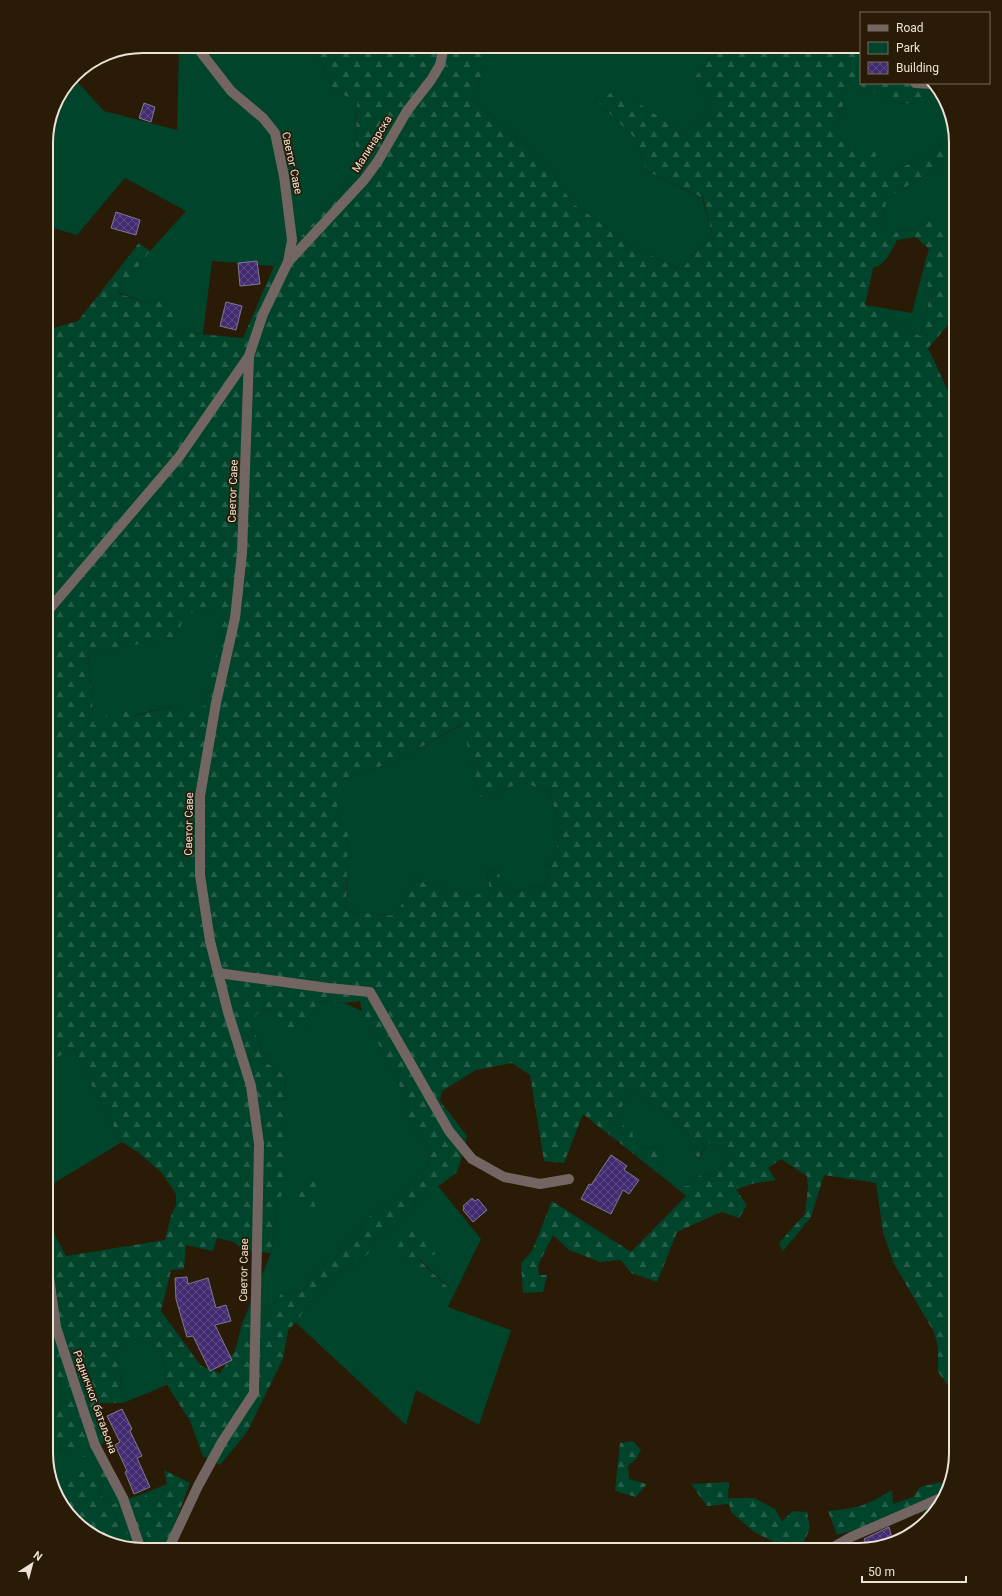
<svg xmlns="http://www.w3.org/2000/svg" width="1002" height="1596" font-family="Roboto,sans-serif">
<style>
.green{fill:#00442b;fill-rule:evenodd}
.forest{fill:url(#forest-firs);fill-rule:evenodd}
.building{fill:url(#building-cross-hatch);stroke:#7e7993}
.lines{fill:none;stroke-linecap:round;stroke-linejoin:round}
.minor{stroke:#736662;stroke-width:10}
.labels{text-anchor:middle;dominant-baseline:central;stroke-width:3.5;stroke-linejoin:round;paint-order:stroke}
.street-label{font-size:11px;fill:#ede2d6;stroke:#2a1b07}
.rim{fill:none;stroke:#ede2d6;stroke-width:2}
</style>
<defs>
<pattern id="forest-firs" width="22" height="20" patternUnits="userSpaceOnUse"><rect width="22" height="20" fill="#00442b"/><path d="M5 1l3.5 6h-7zM16 11l3.5 6h-7z" fill="#265f49"/></pattern>
<pattern id="building-cross-hatch" width="8" height="8" patternUnits="userSpaceOnUse"><rect width="8" height="8" fill="#432c72"/><path d="M0 0l8 8M0 8l8-8" fill="none" stroke="#5e4a85"/></pattern>
</defs>
<rect width="100%" height="100%" fill="#2a1b07"/>
<g class="green">
<path d="M179 46H314L333 90 357 101 355 177 274 266 212 261 203 334 179 332 149 304 118 292 150 251 186 211 125 178 77 235 53 228 46 224V137L53 105 73 77 104 111 177 130Z"/>
<path d="M489 46H719L695 77 715 104 683 133 616 89 599 103 635 138 647 171 702 198 712 233 681 270 635 248 571 202 551 169 474 100Z"/>
<path d="M856 76 862 88C874 91 882 97 893 102 904 106 933 101 946 100L954 135H948L932 154 893 171 875 172 848 145 833 123 842 116 844 91 850 86Z"/>
<path d="M954 154C957 160 956 166 953 171L956 174V210L953 209 950 225 956 231V256L952 255C949 243 945 228 935 220L914 232 901 230 891 235 881 229 887 198 937 169Z"/>
<path d="M925 262 929 301 920 336 865 305 912 313Z"/>
<path d="M227 606 205 707 181 711 173 706 94 725 88 654 176 637 185 614Z"/>
<path d="M463 724 481 799 522 782 550 792 561 833 545 885 507 894 498 871 487 870 490 894 467 895 414 879 396 916 346 911 348 833 337 814V781L396 761Z"/>
<path d="M318 1001 344 1003 362 1011 399 1085 410 1101 406 1114 428 1149 429 1164 406 1190 370 1216 334 1259 316 1269 303 1291 281 1294 266 1314 260 1325 242 1324 271 1253 278 1199 286 1076 268 1064 251 1024 260 1009 274 1010 305 1029Z"/>
<path d="M74 1049 92 1086 122 1142 46 1188V1070L59 1056Z"/>
<path d="M630 1090 662 1109 688 1131 691 1152 700 1158 708 1142 730 1157 715 1177 700 1175 689 1186H674L660 1175 664 1151 657 1146 642 1149 633 1138 626 1121 615 1139 609 1135Z"/>
<path d="M438 1186 481 1239 448 1307 511 1330 479 1425 416 1390 406 1425 296 1323 299 1319 307 1303 314 1300 336 1273 363 1259 414 1205ZM432 1240 419 1259 449 1287 406 1260 418 1245 411 1242Z"/>
<path d="M46 1328 50 1355 67 1402 46 1420V1358L48 1356 46 1353Z"/>
<path d="M134 1339 152 1343 163 1353 167 1385 123 1403 119 1363 112 1353Z"/>
<path d="M100 1445 108 1461 99 1469H89V1451L66 1490 58 1495 56 1494 46 1453 51 1447 71 1450Z"/>
<path d="M117 1479 119 1502 113 1504 100 1495 103 1480Z"/>
<path d="M167 1484 156 1510 145 1493Z"/>
<path d="M120 1513H125L148 1535 142 1550H137L118 1543Z"/>
</g>
<g class="forest">
<path d="M314 46H489L474 100 551 169 571 202 635 248 681 270 712 233 703 198 647 171 635 138 599 103 616 88 683 133 715 104 695 77 719 46H861V83H931L946 100C933 101 904 106 893 102 882 97 874 91 862 88L856 76 850 87 844 91 842 116 833 123 846 134 848 145 876 152 875 171H893L932 154 948 135H954C956 141 958 149 954 154L937 169 887 198 881 229 885 227 891 235 901 230 913 232 912 223 925 216 935 220 939 216 940 224 948 229 952 255 956 256V316L928 348 956 408V1386L947 1384 938 1372V1347L934 1332 894 1264 883 1232 876 1183 824 1175 811 1217 783 1251 779 1243 805 1214 808 1187 807 1176 781 1159 768 1168 776 1180 751 1184 736 1190 747 1205 739 1218 721 1212 677 1232 657 1282 631 1273 621 1260 600 1262 569 1250 553 1235 538 1265 539 1275H547L543 1292 523 1293 521 1263 532 1251 552 1201 631 1252 686 1196 674 1186H689L700 1175 715 1177 730 1157 708 1142 699 1158 691 1152 688 1131 662 1109 630 1090 609 1135 583 1114 564 1163 544 1161 530 1075 512 1063 476 1070 442 1091 440 1101 467 1136 463 1153 457 1172 414 1205 363 1259 336 1273 314 1300 307 1303 299 1319 288 1330 283 1359 247 1432 220 1465 203 1456 190 1421 167 1385 163 1353 152 1343 134 1339 112 1353 119 1363 123 1403H100L107 1441 89 1451V1468L99 1469 108 1461 117 1479 103 1480 100 1495 113 1504 145 1493 156 1509 167 1484 164 1470 190 1483 165 1550H142L148 1535 126 1534 125 1513 120 1514 118 1543 89 1534 56 1496V1494L58 1495 66 1490 61 1479 89 1451 71 1450 51 1447 46 1453V1420L67 1402 50 1355 46 1328V1218L66 1256 165 1240 171 1216 176 1205V1194L161 1172 139 1153 122 1142 92 1086 74 1049 59 1056 46 1070V330L78 321 139 243 150 251 118 293 149 304 170 298 179 332 243 338 274 266 355 177 357 101 333 90ZM916 237 929 249 925 262 929 301 920 336 865 305 873 268C886 264 891 252 897 240ZM226 607 205 706 181 711 174 706 134 716 119 707 94 725 88 654 177 637 185 614ZM462 724 481 799 522 782 550 792 561 833 545 885 507 894 498 871 487 870 490 893 467 895 414 879 396 916 346 911 348 832 337 814V781L396 761ZM318 1001 344 1003 360 1001 362 1011 399 1085 410 1101 406 1114 428 1149 429 1164 406 1190 370 1216 334 1259 316 1269 303 1291 281 1294 266 1314 260 1325 242 1324 235 1351 220 1373 201 1366 161 1311 171 1270 184 1269 186 1245 213 1251 217 1238 234 1242 243 1250 271 1253 278 1199 286 1192 283 1129 286 1076 268 1064 251 1024 260 1009 274 1010 291 1036 305 1029Z"/>
<path d="M626 1120 632 1125 633 1138 642 1149 657 1146 664 1151 660 1175 615 1139Z"/>
<path d="M308 1177 317 1178 320 1195 315 1207 300 1206C296 1191 299 1189 308 1177Z"/>
<path d="M417 1227 432 1240 435 1254 419 1260 449 1288 443 1298 406 1260 417 1245 411 1242 397 1250 391 1242 396 1233Z"/>
<path d="M633 1441 641 1450 636 1459 628 1466 629 1479 647 1484 636 1497 615 1491 620 1443Z"/>
<path d="M729 1482 728 1498H754L775 1509 782 1521 793 1511 807 1512 810 1528 802 1546 780 1545 754 1532 731 1512 729 1504 707 1506 691 1484Z"/>
<path d="M941 1482C944 1494 944 1503 934 1512L931 1510 837 1535 828 1511C857 1508 867 1506 892 1490L893 1504 913 1497 920 1487Z"/>
</g>
<g class="building">
<path d="M144 103 155 107 151 122 139 118Z"/>
<path d="M116 212 140 220 136 235 111 228Z"/>
<path d="M257 261 260 284 240 286 238 263Z"/>
<path d="M226 302 242 306 236 330 220 326Z"/>
<path d="M611 1155 627 1166 624 1170 639 1180 629 1194 623 1190 611 1214 581 1199 589 1184 591 1185Z"/>
<path d="M472 1198 475 1201 478 1199 487 1210 473 1222 463 1210 464 1208 463 1206Z"/>
<path d="M187 1277 188 1284 208 1278 216 1308 226 1305 231 1321 215 1325 232 1360 210 1371 193 1336 187 1337 176 1299 175 1278Z"/>
<path d="M122 1409 132 1429 130 1431 142 1456 137 1458 150 1487 134 1494 125 1472 127 1471 115 1445 120 1442 107 1416Z"/>
<path d="M889 1527 893 1542 867 1548 864 1539Z"/>
</g>
<g class="lines">
<g class="minor">
<path d="M915 83 932 84"/>
<path d="M289 261 364 180 378 161 407 111 431 80 440 65 444 46"/>
<path d="M46 613 179 457 249 356"/>
<path d="M218 973 328 988 370 992 449 1131 472 1159 504 1177 540 1184 569 1179"/>
<path d="M46 1256 56 1327 75 1385 95 1445 123 1498 141 1550"/>
<path d="M168 1550 198 1486 222 1442 254 1393 259 1144 251 1086 228 1012 210 941 200 875V796L216 703 235 618 242 553 249 356 263 314 288 262 292 240 284 176 275 133 263 118 231 91 196 46"/>
<path d="M828 1550 851 1537 943 1497"/>
</g>
</g>
<g class="labels">
<g class="street-label">
<text transform="translate(372 144) rotate(-58)">Малинарска</text>
<text transform="translate(292 163) rotate(78)">Светог Саве</text>
<text transform="translate(233 491) rotate(-88)">Светог Саве</text>
<text transform="translate(189 824) rotate(-89)">Светог Саве</text>
<text transform="translate(244 1270) rotate(-89)">Светог Саве</text>
<text transform="translate(95 1402) rotate(70)">Радничког батаљона</text>
</g>
</g>
<path d="M0 0H1002V1596H0ZM143 53H859A90 90 0 0 1 949 143V1453A90 90 0 0 1 859 1543H143A90 90 0 0 1 53 1453V143A90 90 0 0 1 143 53Z" fill="#2a1b07" fill-rule="evenodd"/>
<path class="rim" d="M143 53H859A90 90 0 0 1 949 143V1453A90 90 0 0 1 859 1543H143A90 90 0 0 1 53 1453V143A90 90 0 0 1 143 53Z"/>
<rect x="860" y="12" width="130" height="72" fill="#2a1b07" stroke="#786b5a"/>
<rect x="868" y="25" width="20" height="6" fill="#736662" stroke="#786b5a"/>
<text x="896" y="32" font-size="12" fill="#ede2d6">Road</text>
<rect x="868" y="42" width="20" height="12" fill="#00442b" stroke="#786b5a"/>
<text x="896" y="52" font-size="12" fill="#ede2d6">Park</text>
<rect x="868" y="62" width="20" height="12" fill="url(#building-cross-hatch)" stroke="#786b5a"/>
<text x="896" y="72" font-size="12" fill="#ede2d6">Building</text>
<g transform="translate(32 1564) rotate(36)" stroke="#2a1b07" stroke-width="3" paint-order="stroke">
<path d="M0-3L7 15L0 10L-7 15Z" fill="#ede2d6"/>
<text y="-6" font-size="11" font-weight="bold" text-anchor="middle" fill="#ede2d6">N</text>
</g>
<path d="M862 1576v6h104v-6" fill="none" stroke="#ede2d6" stroke-width="2"/>
<text x="868" y="1576" font-size="12" fill="#ede2d6" stroke="#2a1b07" stroke-width="3" paint-order="stroke">50 m</text>
</svg>
